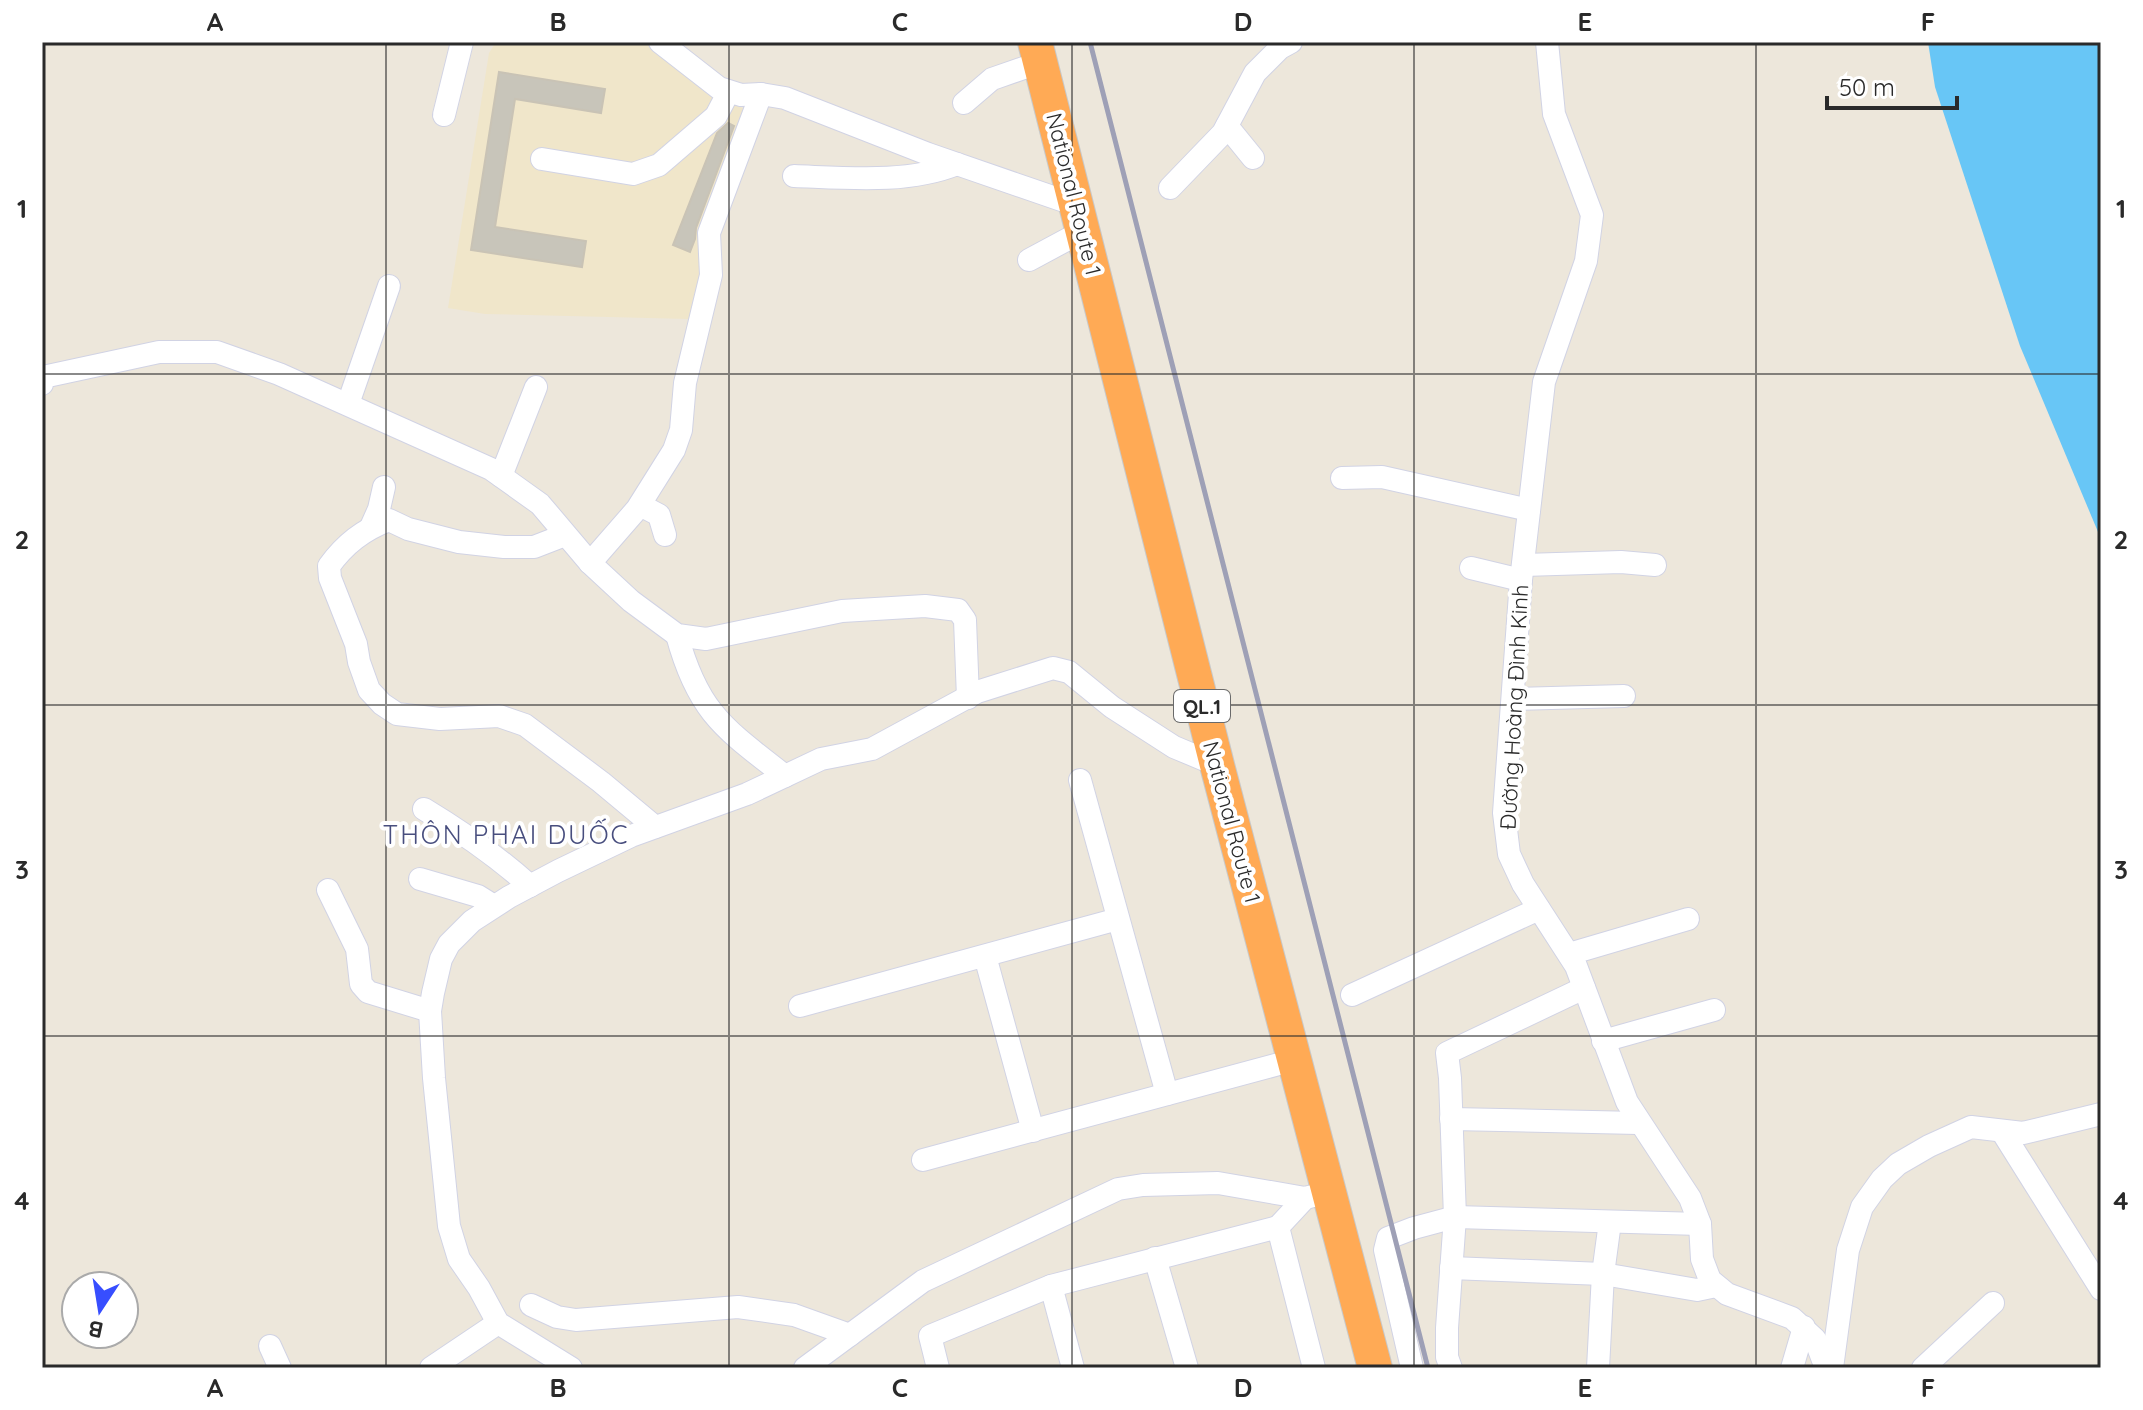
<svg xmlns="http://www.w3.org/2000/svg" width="2143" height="1410" font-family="Quicksand,sans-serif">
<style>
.education{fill:#f0e6ca}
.water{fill:#68c6f6}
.building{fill:#c8c5ba;stroke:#c9c3b5;stroke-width:2}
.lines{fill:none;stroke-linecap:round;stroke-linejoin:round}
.minor-casing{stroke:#d1d3e4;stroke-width:24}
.highway-casing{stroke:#c8c8c8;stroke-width:36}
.minor{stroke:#fff;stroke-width:22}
.highway{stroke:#fa5;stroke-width:34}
.rail{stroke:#9ea0b6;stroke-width:5}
.grid{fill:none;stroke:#2a2a2a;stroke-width:2;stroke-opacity:0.55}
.labels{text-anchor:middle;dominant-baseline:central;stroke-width:8;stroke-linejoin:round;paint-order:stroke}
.shield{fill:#fff;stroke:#6a6a6a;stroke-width:2}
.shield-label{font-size:20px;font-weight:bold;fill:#2a2a2a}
.street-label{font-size:22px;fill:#2a2a2a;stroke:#fff}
.quarter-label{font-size:26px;letter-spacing:2px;fill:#484e7e;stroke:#fff}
.neatline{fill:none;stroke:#2a2a2a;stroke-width:3}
.grid-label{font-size:26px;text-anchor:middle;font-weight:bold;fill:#2a2a2a}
</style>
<rect width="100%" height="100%" fill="#ede7db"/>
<path class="education" d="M496 42H643L748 112 689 319 485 314 448 308 489 53Z"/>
<path class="water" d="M1928 42H2101V539L2020 346 1935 87Z"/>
<g class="building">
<path d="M499 72 605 89 601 113 515 99 495 227 586 241 582 267 471 250Z"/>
<path d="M728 123 734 126 696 228 695 239 690 252 673 245 717 133Z"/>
</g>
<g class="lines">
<g class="minor-casing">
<g id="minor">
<path d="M660 42 719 88 741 95 761 94 785 98 928 154 1076 205"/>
<path d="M1547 42 1554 114 1592 215 1586 261 1544 382 1521 580 1504 813 1509 854 1523 884 1576 966 1627 1102 1690 1198 1700 1224 1702 1259 1710 1280 1727 1294 1792 1318 1815 1339 1826 1368"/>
<path d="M964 103 992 79 1041 62"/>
<path d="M444 115 462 42"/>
<path d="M1227 126 1253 158"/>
<path d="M542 159 633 174 659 165 716 116 728 93"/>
<path d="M794 176C847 178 908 184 957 164"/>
<path d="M1170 188 1223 133 1255 73 1280 48 1291 42"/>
<path d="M1029 260 1083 231"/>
<path d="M42 384 43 377 159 352H217L279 374 491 469 540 504 590 563 631 601 677 635 706 639 842 611 925 606 958 610 965 620 968 698"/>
<path d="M348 404 389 286"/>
<path d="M501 476 536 387"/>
<path d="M1342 478 1382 477 1529 510"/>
<path d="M640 505 659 515 665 535"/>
<path d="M371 527 379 509 384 487"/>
<path d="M565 535 534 547H504L459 542 408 529 389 520C363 530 345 544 329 566L330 578 356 644 359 662 369 690 382 704 397 714 440 719 499 716 525 725 601 782 655 827"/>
<path d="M590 563 637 509 674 450 681 430 685 383 711 275 709 233 761 94"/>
<path d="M1523 565 1621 562 1655 565"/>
<path d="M1471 568 1521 580"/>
<path d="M677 635C698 713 725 729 785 776"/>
<path d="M1513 699 1624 696"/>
<path d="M1080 780 1167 1094"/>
<path d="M424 809C462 832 497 856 530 886"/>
<path d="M420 879 478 896 494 906"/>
<path d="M328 890 357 949 361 984 368 992 430 1011"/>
<path d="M1569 954 1688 919"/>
<path d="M985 956 1033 1131"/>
<path d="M1352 995 1539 909"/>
<path d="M800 1006 1118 919"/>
<path d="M1603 1041 1714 1010"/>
<path d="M1451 1119 1638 1123"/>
<path d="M2003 1133 2101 1289"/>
<path d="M923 1160 1294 1060"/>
<path d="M1305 1198 1278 1227 1314 1368"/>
<path d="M1155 1258 1187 1368"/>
<path d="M1451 1268 1603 1274 1697 1290 1716 1286"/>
<path d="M1051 1286 1073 1368"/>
<path d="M531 1305 557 1317 576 1320 738 1307 794 1315 850 1335"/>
<path d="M270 1346 280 1368"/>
<path d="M431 1368 498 1323"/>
<path d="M571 1368 498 1323 479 1288 459 1259 449 1226 434 1078 430 1011 433 993 441 959 449 944 472 921 509 897 558 871 631 836 747 794 821 759 872 749 977 692 1053 668 1069 672 1112 707 1174 747 1217 765"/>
<path d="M805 1368 923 1281 1118 1189 1143 1185 1218 1183 1305 1198 1329 1192"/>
<path d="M938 1368 930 1336 1051 1286 1278 1227"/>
<path d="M1412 1368 1385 1250 1388 1238 1414 1228 1455 1217 1700 1224"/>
<path d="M1451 1368 1447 1357V1328L1455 1217 1450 1078 1447 1053 1584 988"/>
<path d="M1598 1368 1603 1274 1610 1222"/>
<path d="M1792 1368 1804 1327"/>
<path d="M1832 1368 1848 1250 1862 1207 1882 1179 1898 1164 1929 1146 1971 1127 2023 1133 2101 1114"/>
<path d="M1923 1368 1993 1303"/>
</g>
</g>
<g class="highway-casing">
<path id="highway" d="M1035 42 1217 765 1375 1368"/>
</g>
<use href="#minor" class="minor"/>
<use href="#highway" class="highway"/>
<path class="rail" d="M1090 42 1428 1368"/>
</g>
<path class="grid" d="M386 42V1368M729 42V1368M1072 42V1368M1414 42V1368M1756 42V1368M42 374H2101M42 705H2101M42 1036H2101"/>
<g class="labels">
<rect class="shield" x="1174" y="690" width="56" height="32" rx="6"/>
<g class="shield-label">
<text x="1202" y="706">QL.1</text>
</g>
<g class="street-label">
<text transform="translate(1074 194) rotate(76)">National Route 1</text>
<text transform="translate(1514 707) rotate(-87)">Đường Hoàng Đình Kinh</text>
<text transform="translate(1232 822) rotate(75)">National Route 1</text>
</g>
<g class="quarter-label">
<text x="506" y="834">THÔN PHAI DUỐC</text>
</g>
</g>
<rect width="2143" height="1410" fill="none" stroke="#ffffff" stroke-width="88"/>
<g transform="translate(100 1310) rotate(192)"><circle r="38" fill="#ffffff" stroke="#aaaaaa" stroke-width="2"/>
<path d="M0-6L14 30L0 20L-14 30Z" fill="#374eff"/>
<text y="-12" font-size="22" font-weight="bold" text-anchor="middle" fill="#2a2a2a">B</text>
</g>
<path d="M1827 96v12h130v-12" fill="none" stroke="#2a2a2a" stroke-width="4"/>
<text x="1839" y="96" font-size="24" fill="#2a2a2a" stroke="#ffffff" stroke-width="6" paint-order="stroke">50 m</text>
<rect x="44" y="44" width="2055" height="1322" class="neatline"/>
<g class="grid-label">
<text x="215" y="31">A</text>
<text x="558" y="31">B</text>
<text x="900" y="31">C</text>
<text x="1243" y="31">D</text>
<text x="1585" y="31">E</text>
<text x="1928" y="31">F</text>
<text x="22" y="218">1</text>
<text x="2121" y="218">1</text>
<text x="22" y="549">2</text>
<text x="2121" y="549">2</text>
<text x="22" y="879">3</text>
<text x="2121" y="879">3</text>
<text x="22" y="1210">4</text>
<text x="2121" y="1210">4</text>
<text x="215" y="1397">A</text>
<text x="558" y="1397">B</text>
<text x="900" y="1397">C</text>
<text x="1243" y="1397">D</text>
<text x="1585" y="1397">E</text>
<text x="1928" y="1397">F</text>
</g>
</svg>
